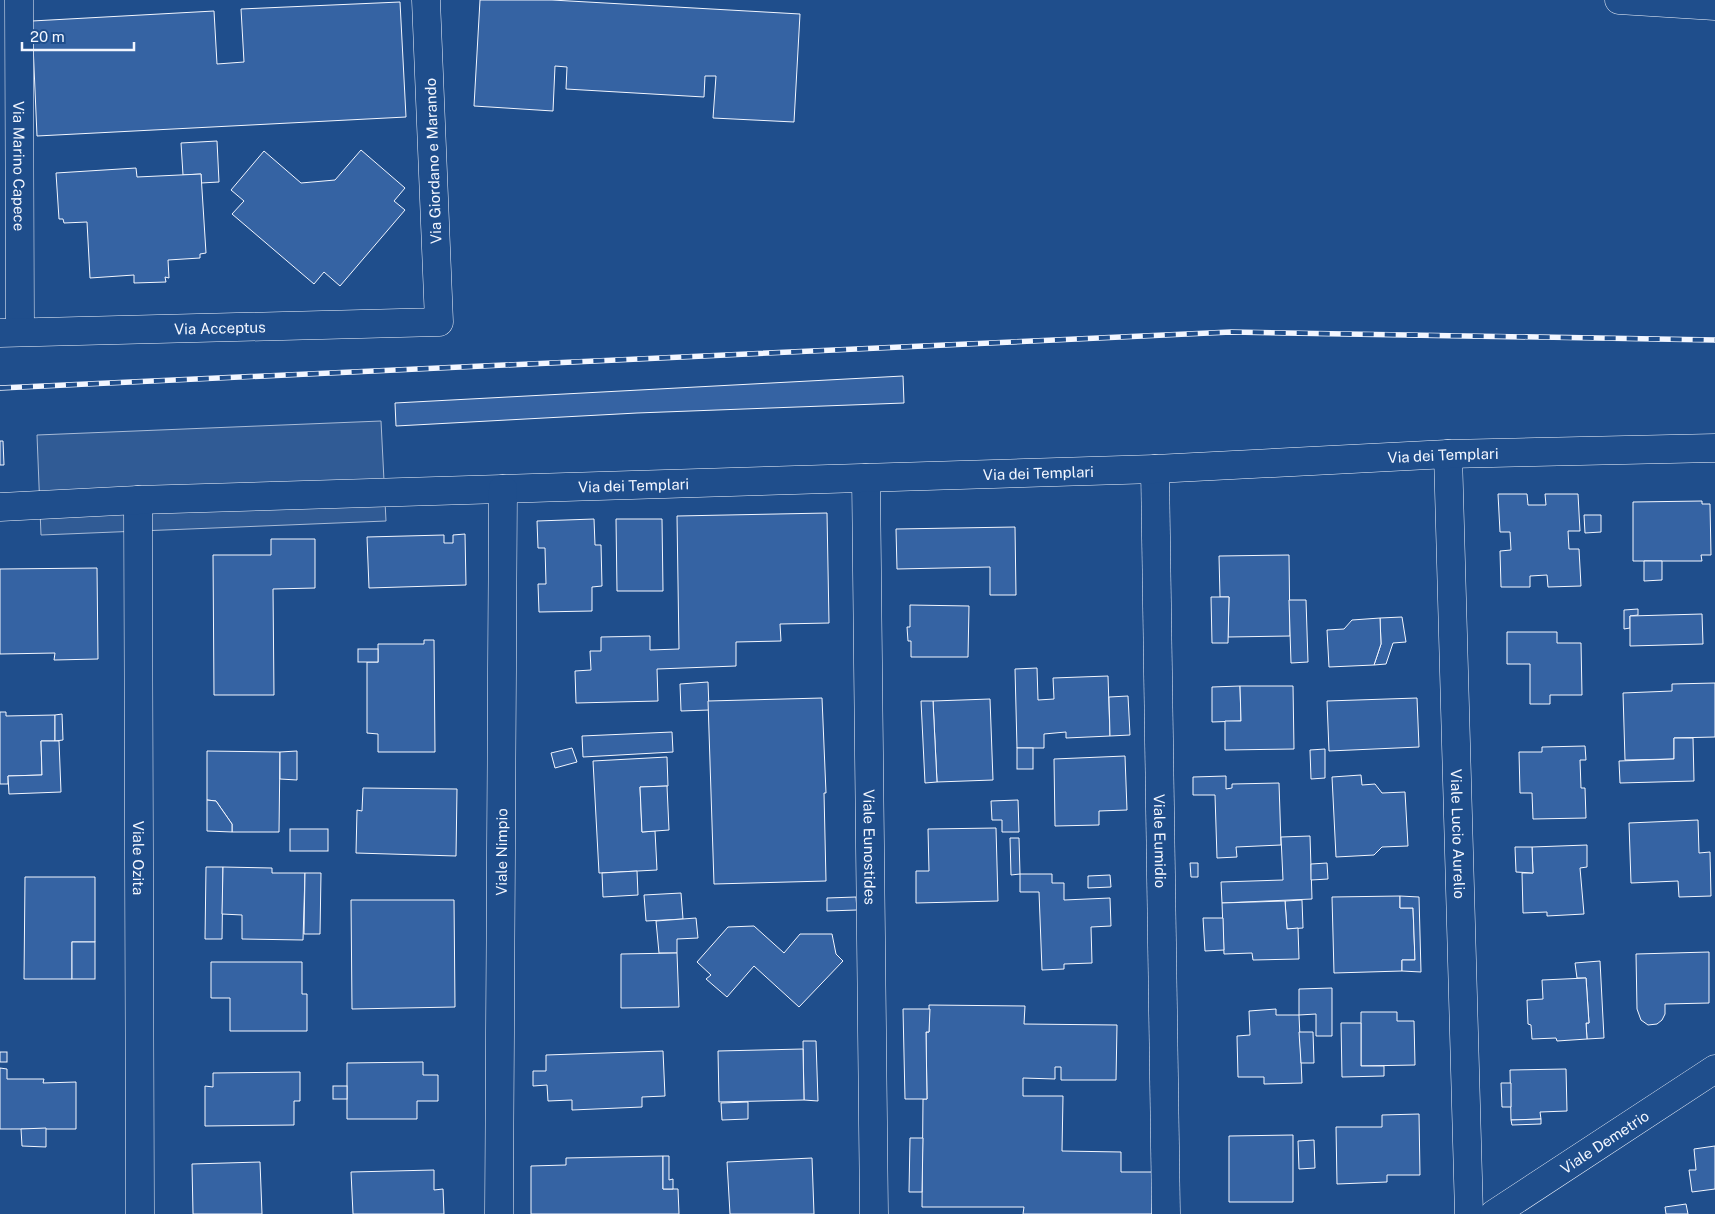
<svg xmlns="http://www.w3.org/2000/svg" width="1715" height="1214" font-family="'Public Sans',sans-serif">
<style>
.parking{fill:#305b95;stroke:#a8bbd7}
.building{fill:#3563a3;stroke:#f2f6ff}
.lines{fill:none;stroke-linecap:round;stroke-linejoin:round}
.street-casing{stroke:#f2f6ff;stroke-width:29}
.secondary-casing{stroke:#f2f6ff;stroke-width:29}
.street{stroke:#1f4e8c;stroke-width:28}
.secondary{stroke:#1f4e8c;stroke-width:28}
.rail-casing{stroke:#f2f6ff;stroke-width:5.5}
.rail{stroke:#1f4e8c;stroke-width:4;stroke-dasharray:11;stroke-linecap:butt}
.labels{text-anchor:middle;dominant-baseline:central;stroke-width:4;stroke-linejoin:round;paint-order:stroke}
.street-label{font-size:15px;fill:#f2f6ff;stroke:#1f4e8c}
</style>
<rect width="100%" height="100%" fill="#1f4e8c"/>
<path class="parking" d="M381 421 386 521 41 535 37 435Z"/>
<g class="building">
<path d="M480 0H552L800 14 794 122 713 118 716 76H705L704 97 566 89 567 67 555 66 553 111 474 106Z"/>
<path d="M400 2 406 117 37 136 32 21 214 11 217 64 244 62 241 9Z"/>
<path d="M217 141 219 182 201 183V174L183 175 181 143Z"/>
<path d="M361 150 405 188 394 201 405 210 340 286 324 272 314 284 232 214 244 201 231 190 264 151 301 183 335 180Z"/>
<path d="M136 168 137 177 201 174 206 253 200 254V258L168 260 169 278 165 277 166 282 134 283V275L90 278 87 222 64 223 63 219H59L56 173Z"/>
<path d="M903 376 904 403 637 413 396 426 395 403Z"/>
<path d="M0 441H3L4 465H0Z"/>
<path d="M1498 494H1527L1528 505H1546L1545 494H1578L1580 531H1568L1569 549H1579L1581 586 1548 587 1547 575 1530 576V587H1501L1500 551 1511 550 1510 532H1500Z"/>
<path d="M1702 501V504H1710L1711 555H1701L1702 561H1633V502Z"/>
<path d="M827 513 829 623 780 624 781 641 736 642V666L657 669 658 701 576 703 575 671 591 670 590 651H601V637L650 636V650L679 649 677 516Z"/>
<path d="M1584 515H1601V532L1585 533Z"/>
<path d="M594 519 595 545H601L602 586 592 587V611L539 612 538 584H546L545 548H538L537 521Z"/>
<path d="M616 519H662L663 591H617Z"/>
<path d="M1015 527 1016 595H990V567L897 569 896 529Z"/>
<path d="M465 534 466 585 369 588 367 537 444 535V543H453V535Z"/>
<path d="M271 539H315V588L273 589 274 695H214L213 555H271Z"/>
<path d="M1289 555 1290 636 1228 637 1229 597H1220L1219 556Z"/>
<path d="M1644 561H1662V580L1644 581Z"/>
<path d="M97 568 98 659 54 660 55 653 0 654V569Z"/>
<path d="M1211 597H1229L1228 643H1212Z"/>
<path d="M1289 600H1306L1308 662 1291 663Z"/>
<path d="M910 605 969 606 968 657H911V641H908L907 627H910Z"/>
<path d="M1638 609V615L1630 616V628L1624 629V610Z"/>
<path d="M1702 614 1703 644 1630 646V616Z"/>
<path d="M1402 617 1406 642 1393 643 1386 664 1374 665 1381 644 1380 618Z"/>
<path d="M1380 618 1381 644 1374 665 1329 667 1327 630 1344 629 1352 620Z"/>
<path d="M1507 632H1557V643H1581L1582 695H1550V704H1530V664H1507Z"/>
<path d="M424 640H434L435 752H378V734L367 733V662H378V644H424Z"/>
<rect x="358" y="649" width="20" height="13"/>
<path d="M1037 668 1038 700 1054 699 1053 678 1108 676 1110 736 1066 738V732L1044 734V748H1017L1015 669Z"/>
<path d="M708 682 709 710 681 711 680 684Z"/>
<path d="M1715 683V737L1674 738V759L1625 760 1623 693 1672 691V684Z"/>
<path d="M1240 686 1241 721 1212 722V687Z"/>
<path d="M1240 686H1293L1294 749 1225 750V721H1241Z"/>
<path d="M1128 696 1130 735 1110 736 1109 697Z"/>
<path d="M822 698 826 793H824L826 881 714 884 708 701Z"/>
<path d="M1417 698 1419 747 1329 751 1327 701Z"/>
<path d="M990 699 993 780 937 782 933 701Z"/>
<path d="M921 701H933L937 782 925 783Z"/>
<path d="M0 712H6V716L55 715V741H41L42 775 8 776V784H0Z"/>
<path d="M62 714 63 740 55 741V715Z"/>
<path d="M672 732 673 752 583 757 582 736Z"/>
<path d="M1674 738H1693L1694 781 1620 783 1619 761 1674 759Z"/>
<path d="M41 741H59L61 792 9 794 8 776 42 775Z"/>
<path d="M1585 746 1586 760H1580L1581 788H1585L1586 818 1533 819 1532 793H1520L1519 752H1542V747Z"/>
<path d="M572 748 577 762 555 768 551 753Z"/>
<rect x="1017" y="748" width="16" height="21"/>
<path d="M1325 749V778L1311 779 1310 750Z"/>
<path d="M207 751 280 752 279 832H232V824L216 801 207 800Z"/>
<path d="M297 751V780L280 779V752Z"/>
<path d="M1125 756 1127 810 1099 811V825L1055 826 1054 759Z"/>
<path d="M667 757 668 786 640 787 642 832 655 831 657 870 599 873 593 761Z"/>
<path d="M1361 775 1362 785 1375 784 1382 793 1405 792 1408 846 1382 847 1374 855 1336 857 1332 777Z"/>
<path d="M1226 776V789L1232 788V784L1279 783 1281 845 1236 847 1237 857 1217 858 1215 795H1193V777Z"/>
<path d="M667 786 669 830 642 832 640 787Z"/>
<path d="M363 788 457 789 456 856 356 853 357 810 362 811Z"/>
<path d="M207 800 216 801 232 824V832L207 831Z"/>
<path d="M1018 800 1019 832H1002V820H992L991 801Z"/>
<path d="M1698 820 1699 853 1710 852 1711 896 1679 897 1678 881 1631 883 1629 823Z"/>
<path d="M996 828 998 901 916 903V871H929L928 829Z"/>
<rect x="290" y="829" width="38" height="22"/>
<path d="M1310 836 1312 899 1222 903 1221 882 1283 880 1281 837Z"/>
<path d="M1010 838H1019L1020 874 1011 875Z"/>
<path d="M1587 845V867L1580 868 1584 914 1547 916V912L1523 913 1522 873H1533L1532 847Z"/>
<path d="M1515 847H1532L1533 873 1516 872Z"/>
<path d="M1190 863H1198V877H1191Z"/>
<path d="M1327 863 1328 879 1311 880V864Z"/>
<path d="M206 867H223L222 939H205Z"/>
<path d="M223 867 272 868V873H305L303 940 242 939V915L222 914Z"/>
<path d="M637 871 638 895 603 897 602 873Z"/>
<path d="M305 873H321L320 934H304Z"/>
<path d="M1020 874H1052V883H1064V900L1110 898 1111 926 1091 927 1092 963 1064 964V969L1042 970 1039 892H1020Z"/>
<path d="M1110 875 1111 887 1088 888V876Z"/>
<path d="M25 877H95V942H72V979H24Z"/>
<path d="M681 893 683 919 646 921 644 895Z"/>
<path d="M1400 896V908H1413L1415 960H1402V971L1334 973 1332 897Z"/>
<path d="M1400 896 1419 897 1421 972 1402 971V960H1415L1413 908H1400Z"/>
<path d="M856 897 857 910 827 911V898Z"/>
<path d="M351 900H454L455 1007 352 1009Z"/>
<path d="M1302 900 1303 928 1287 929 1285 901Z"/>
<path d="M1285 901 1287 929 1298 928 1299 959 1253 960 1252 953 1224 954 1222 903Z"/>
<path d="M696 918 698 938 677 939V953H659L656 921Z"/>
<path d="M1203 918H1223L1224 950 1205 951Z"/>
<path d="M754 926 784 953 800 934H832L836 954 843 961 799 1007 754 966 727 997 706 979 711 975 697 962 728 927Z"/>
<rect x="72" y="942" width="23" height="37"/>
<path d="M1709 952V1003L1665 1004V1014L1662 1020 1657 1024 1648 1025 1641 1020 1637 1009 1636 954Z"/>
<path d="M677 953 679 1007 621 1008V954Z"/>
<path d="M1600 961 1604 1038 1587 1039 1586 1023H1589L1586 978H1577L1575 963Z"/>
<path d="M211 962H302V994H307V1031H230V998H211Z"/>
<path d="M1586 978 1589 1023H1586L1587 1039 1557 1041 1556 1038 1532 1039 1531 1025 1528 1024 1527 1000 1543 999 1542 980Z"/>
<path d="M1332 988V1036H1316V1014L1299 1015V989Z"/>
<path d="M929 1005 1025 1006 1024 1024 1117 1025 1116 1080H1061V1067H1055V1079L1023 1078V1096H1063L1062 1151 1121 1152V1172H1153L1152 1214H1023L1024 1207H922L923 1099H927L926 1032H929Z"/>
<path d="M903 1009H930L929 1032H926L927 1099H905Z"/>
<path d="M1276 1009V1015H1299L1302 1083 1264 1084V1077H1238L1237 1036 1250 1035 1249 1011Z"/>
<path d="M1361 1012H1397V1021H1414L1415 1065 1361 1066Z"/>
<path d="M1341 1023H1361V1066H1384V1076L1342 1077Z"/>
<path d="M1299 1032H1313L1314 1063H1301Z"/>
<path d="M803 1041H816L818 1101 804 1100Z"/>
<path d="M803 1049 804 1100 719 1102 718 1051Z"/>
<path d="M663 1051 665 1096 642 1097V1107L572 1110V1100L548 1101 547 1085 533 1086V1071H546V1055Z"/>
<rect x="0" y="1052" width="7" height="10"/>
<path d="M423 1062V1075H438V1101H417V1119H347V1063Z"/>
<path d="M0 1068 7 1069V1079H44L43 1083 76 1082V1129H0Z"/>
<path d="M1566 1069 1567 1111 1540 1112 1541 1119 1511 1120 1510 1070Z"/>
<path d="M300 1072V1101H294V1125L205 1126V1086L213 1087V1073Z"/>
<path d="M1501 1083H1511V1107H1502Z"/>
<rect x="333" y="1086" width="14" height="13"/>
<path d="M748 1102V1119L722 1120 721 1103Z"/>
<path d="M1419 1114 1420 1175H1387V1182L1337 1184 1336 1127H1382V1115Z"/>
<path d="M1541 1119V1124L1512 1125 1511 1120Z"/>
<path d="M46 1128V1147L22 1146 21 1129Z"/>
<path d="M1293 1135V1202H1229V1136Z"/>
<path d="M910 1138H923L922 1192H909Z"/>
<path d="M1314 1140 1315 1168 1299 1169 1298 1141Z"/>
<path d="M1715 1146V1189L1692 1192 1689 1170H1696L1694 1149Z"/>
<path d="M663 1156V1189H678L679 1214H531V1166L566 1165V1158Z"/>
<path d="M663 1156H669V1180L673 1179V1189H663Z"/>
<path d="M812 1158 814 1214H730L727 1162Z"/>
<path d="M260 1162 262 1214H193L192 1164Z"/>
<path d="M434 1170V1190L443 1189 444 1214H353L351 1172Z"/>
<path d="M1686 1204 1688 1214H1666L1665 1207Z"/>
</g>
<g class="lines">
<g class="street-casing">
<g id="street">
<path id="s1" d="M19 0 20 332"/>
<path id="s2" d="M0 333 439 322 426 0"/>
<path id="s3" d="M1448 454 1469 1214"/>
<path id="s4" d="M1155 469 1166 1214"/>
<path id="s5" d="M866 478 874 1214"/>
<path id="s6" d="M138 500 140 1214"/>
<path id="s7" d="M0 507 138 500 1155 469 1448 454 1715 448"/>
<path id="s8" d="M499 1214 503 489"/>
<path id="s9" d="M1494 1214 1715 1069"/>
</g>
</g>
<g class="secondary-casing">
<path id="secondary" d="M1619 0 1715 6"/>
</g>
<use href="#street" class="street"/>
<use href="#secondary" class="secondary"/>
<g class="rail-casing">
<path id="rail" d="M0 388 1231 332 1715 340"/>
</g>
<use href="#rail" class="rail"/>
</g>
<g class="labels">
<g class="street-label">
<text transform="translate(433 161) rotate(-92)">Via Giordano e Marando</text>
<text stroke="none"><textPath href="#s1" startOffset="166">Via Marino Capece</textPath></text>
<text stroke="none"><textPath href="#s2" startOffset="220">Via Acceptus</textPath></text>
<text stroke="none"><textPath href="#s7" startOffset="1444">Via dei Templari</textPath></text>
<text stroke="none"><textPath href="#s7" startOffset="1039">Via dei Templari</textPath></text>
<text stroke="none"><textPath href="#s7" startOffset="634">Via dei Templari</textPath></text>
<text stroke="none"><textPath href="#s3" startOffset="380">Viale Lucio Aurelio</textPath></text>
<text stroke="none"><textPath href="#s4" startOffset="372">Viale Eumidio</textPath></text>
<text stroke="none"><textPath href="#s5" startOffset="369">Viale Eunostides</textPath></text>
<text stroke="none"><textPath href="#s8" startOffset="362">Viale Nimpio</textPath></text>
<text stroke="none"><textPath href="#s6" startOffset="358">Viale Ozita</textPath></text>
<text stroke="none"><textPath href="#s9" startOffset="132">Viale Demetrio</textPath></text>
</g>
</g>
<path d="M22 42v8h112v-8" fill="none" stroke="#f2f6ff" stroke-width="2.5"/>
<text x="30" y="42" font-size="15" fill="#f2f6ff" stroke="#1f4e8c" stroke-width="4" paint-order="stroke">20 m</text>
</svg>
